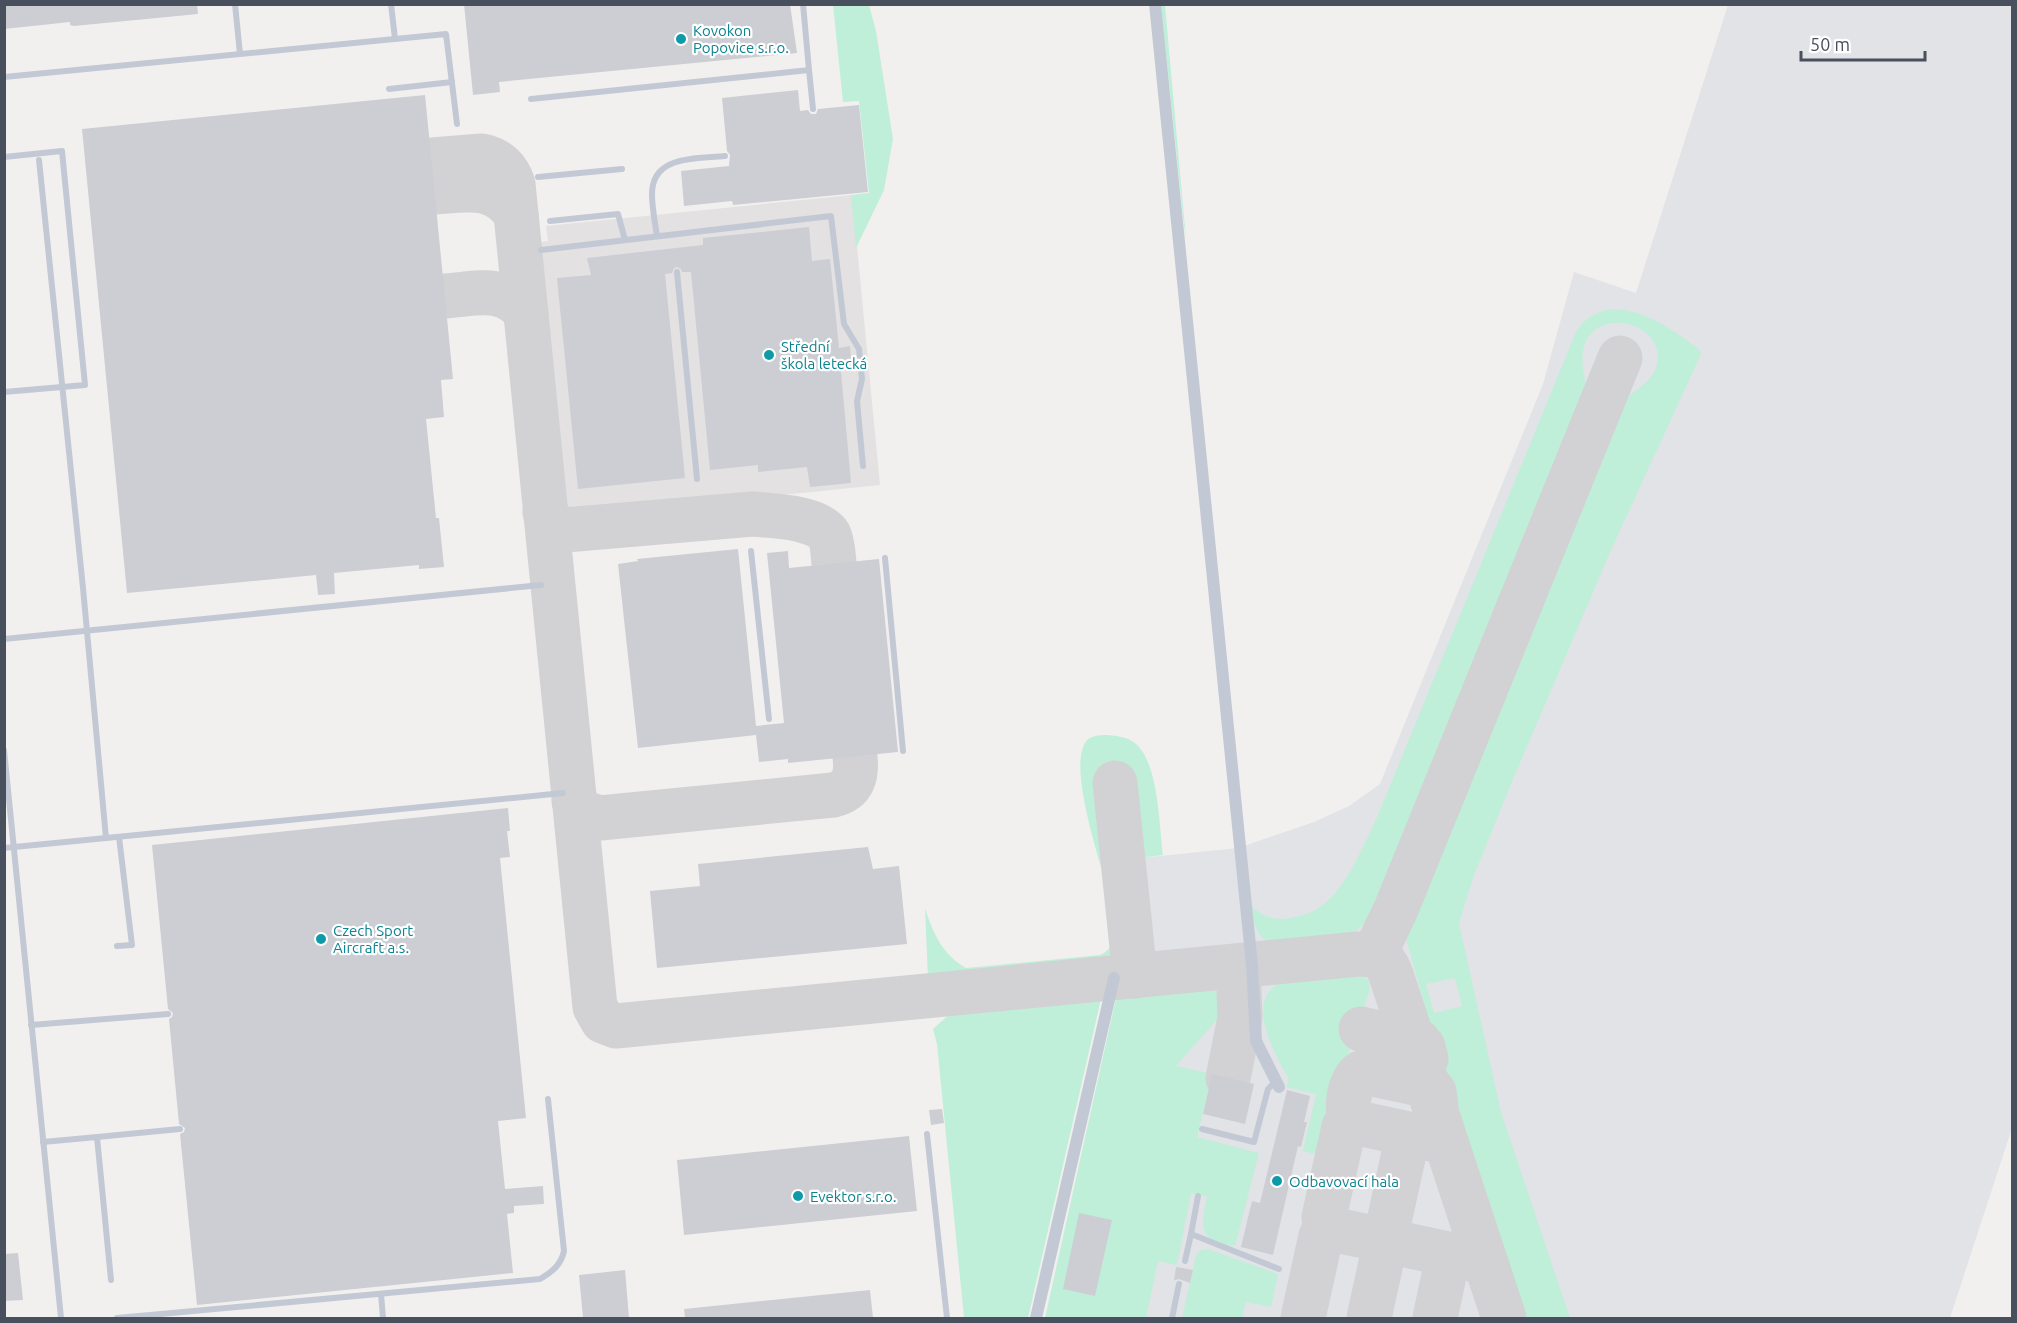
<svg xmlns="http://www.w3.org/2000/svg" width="2017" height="1323" font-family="Ubuntu,sans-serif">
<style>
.education{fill:#e3e1e1}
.airport{fill:#e1e3e7}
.green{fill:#bfefd9;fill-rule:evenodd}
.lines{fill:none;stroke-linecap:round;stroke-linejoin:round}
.taxiway{stroke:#d2d2d4;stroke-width:45}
.building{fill:#ccced4}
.service{stroke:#c3c9d4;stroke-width:6}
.minor{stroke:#c3c9d4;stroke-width:12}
.culture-dot{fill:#0f9aa8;stroke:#fff;stroke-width:2}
.labels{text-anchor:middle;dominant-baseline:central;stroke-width:4.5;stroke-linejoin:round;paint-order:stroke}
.culture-label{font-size:15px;fill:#0d838f;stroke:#fff;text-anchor:start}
</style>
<rect width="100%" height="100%" fill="#f2f0ef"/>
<path class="education" d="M852 195 880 485 568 517 540 242 548 241 546 226Z"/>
<path class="airport" d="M1728 5H2012V1128L1950 1318H1100L1144 975 1131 859 1238 848 1314 822 1349 806 1380 784 1543 384 1574 272 1636 293Z"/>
<g class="green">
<path d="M833 5H869L876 31 893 139 884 190 856 248 851 195 869 193 859 101 843 102Z"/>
<path d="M1161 5H1165L1186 239 1184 226Z"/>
<path d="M1611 309C1643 308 1675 331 1700 350L1701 354 1611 550 1511 784 1474 875 1459 923 1501 1112 1570 1318H1518L1451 1117 1445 1078 1404 932 1409 905 1408 904 1574 491 1584 488C1592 470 1600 452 1607 433 1610 425 1613 415 1618 408 1628 391 1652 386 1657 364 1666 322 1595 305 1584 347 1579 365 1587 387 1591 405L1391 897 1389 896 1371 918 1348 937 1279 945C1258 943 1253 924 1251 906 1263 917 1274 921 1290 918 1299 916 1309 914 1317 909 1345 893 1364 844 1378 815L1576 332C1585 318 1595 312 1611 309ZM1455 978 1462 1006 1434 1013 1426 984Z"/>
<path d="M1108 735C1118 736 1127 737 1135 743 1159 763 1159 825 1163 855L1131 859 1125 781 1115 783 1107 782 1121 928C1121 943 1120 955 1104 960L928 979 925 908C933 933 942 954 966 968L1100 955C1119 947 1115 926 1114 909 1104 875 1069 775 1084 745 1088 735 1099 735 1108 735Z"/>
<path d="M1345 973 1359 974 1369 981 1370 989 1315 1154 1303 1151 1316 1094 1286 1087 1289 1079C1274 1053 1242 997 1284 981 1300 975 1327 975 1345 973Z"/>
<path d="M1207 988 1213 989 1222 996 1224 1005 1220 1016 1176 1066 1212 1074 1197 1137 1259 1153 1235 1246C1197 1242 1201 1226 1207 1196L1191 1193 1177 1265 1158 1261 1146 1318H1045L1116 998Z"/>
<path d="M1101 999 1028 1318H964L937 1044 933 1029 952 1012Z"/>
<path d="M1208 1249 1278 1274 1271 1307 1246 1302 1242 1318H1182L1196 1255 1201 1250Z"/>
</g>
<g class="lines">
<g class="taxiway">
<path d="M432 160 482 156C498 159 508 169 513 184L595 1007 603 1021 616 1026 1358 954 1374 955 1396 909 1620 358"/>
<path d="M435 192C469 190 494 183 516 214"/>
<path d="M445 296C477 294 504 284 526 313"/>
<path d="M545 512 555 527 565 530 753 514C773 516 818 517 829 535 833 543 833 555 834 563"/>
<path d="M1115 783 1135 976"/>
<path d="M574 801 584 813 600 818 833 795C854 790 857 775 855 757"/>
<path d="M1374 955C1389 961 1391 976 1396 990L1504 1318"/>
<path d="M1361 1029 1419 1042 1423 1047 1426 1059"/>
<path d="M1228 1078 1240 1018 1238 966"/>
<path d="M1436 1107 1434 1092 1429 1086 1363 1072C1350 1076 1343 1113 1353 1122L1441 1141 1447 1146"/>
<path d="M1353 1122 1347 1124 1344 1127 1324 1217 1325 1224 1331 1229 1481 1261 1487 1267"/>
<path d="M1303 1318 1321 1236 1324 1231 1331 1229"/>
<path d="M1369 1318 1384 1249 1386 1245 1393 1242 1389 1239 1387 1231 1406 1144 1408 1139 1416 1135"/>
<path d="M1435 1318 1446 1266 1449 1260 1457 1256"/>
</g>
</g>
<g class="building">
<path d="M4 4H197L198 14 74 26 70 25V22L4 29Z"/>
<path d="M464 4H790L797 53 499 82 500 92 473 95Z"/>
<path d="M798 90 800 111 808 110 811 114H816L818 109 859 105 868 192 733 205 732 201 684 206 681 171 729 166 730 155 727 151 722 98Z"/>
<path d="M425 95 453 379 441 380 444 417 426 419 436 518H439L444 567 419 569V565L334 573 335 594 318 595 316 575 127 593 82 129Z"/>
<path d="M809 227 812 261 830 259 839 348 850 346 851 360 840 361 851 483 810 487 807 467 758 472V465L710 470 691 272H682L681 269 677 267 674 268 672 273 665 274 685 478 578 489 557 278 591 275 587 258 703 245V238Z"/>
<path d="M738 549 756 726 784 723 767 553 788 551 789 568 879 559 898 752 788 763V759L759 762 756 735 638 748 618 564 638 561 637 559Z"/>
<path d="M508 808 510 831H507L510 857 500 858 526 1118 498 1121 505 1189 543 1186 544 1204 514 1206V1213L507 1214 513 1273 197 1305 180 1134 184 1132 185 1128 179 1124 169 1019 172 1017 173 1013 168 1009 152 845Z"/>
<path d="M868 847 873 869 899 866 907 944 657 968 650 891 700 886 698 864Z"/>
<path d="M1212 1074 1254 1084 1245 1124 1203 1114Z"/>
<path d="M1287 1090 1310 1096 1304 1122H1307L1301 1147 1298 1146 1273 1255 1241 1247 1252 1201 1260 1203Z"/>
<path d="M942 1109 944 1123 931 1125 929 1110Z"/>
<path d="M909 1136 917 1211 684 1235 677 1160Z"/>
<path d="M1079 1213 1112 1220 1095 1296 1063 1289Z"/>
<path d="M18 1253 23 1300 4 1301V1254Z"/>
<path d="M1176 1267 1193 1270 1190 1283 1179 1279 1174 1280Z"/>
<path d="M625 1270 629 1318H583L579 1275Z"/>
<path d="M870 1290 873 1318H685L684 1309Z"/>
</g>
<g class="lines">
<g class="service">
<path d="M235 4 240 54"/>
<path d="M391 4 395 39"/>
<path d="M809 70 813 109"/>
<path d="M4 77 446 34 457 124"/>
<path d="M389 89 452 82"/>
<path d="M531 99 809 70 803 4"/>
<path d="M4 157 62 151 85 385 4 392"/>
<path d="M39 160 83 588 106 838 563 793"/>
<path d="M538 177 622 169"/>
<path d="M550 221 618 214 625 240"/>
<path d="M657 236C655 223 652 208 652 194 652 155 696 159 725 156"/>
<path d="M541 250 831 216 844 324 859 349 862 379 857 401 863 466"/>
<path d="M677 272 697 479"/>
<path d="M751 551 769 719"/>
<path d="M885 558 903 751"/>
<path d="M4 639 541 585"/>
<path d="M4 750 61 1318"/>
<path d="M4 848 106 838"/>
<path d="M117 946 132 945 119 837"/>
<path d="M31 1025 168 1014"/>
<path d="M1202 1129 1254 1142 1268 1089 1276 1081"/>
<path d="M927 1134 947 1318"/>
<path d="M97 1137 180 1129"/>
<path d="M43 1142 97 1137 111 1280"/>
<path d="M1198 1196 1191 1234 1279 1269"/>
<path d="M1185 1261 1191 1234"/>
<path d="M381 1294 383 1318"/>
<path d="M117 1318 540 1279C552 1272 561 1265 564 1251L548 1099"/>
<path d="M1172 1318 1179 1284"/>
</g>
<g class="minor">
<path d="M1155 4 1252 965 1256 1041 1279 1087"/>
<path d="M1036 1318 1114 978"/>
</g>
</g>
<g class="culture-dot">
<circle cx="681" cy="39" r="6"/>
<circle cx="769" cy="355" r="6"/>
<circle cx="321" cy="939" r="6"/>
<circle cx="1277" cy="1181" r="6"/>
<circle cx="798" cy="1196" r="6"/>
</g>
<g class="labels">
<g class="culture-label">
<text x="693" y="30">Kovokon<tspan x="693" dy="17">Popovice s.r.o.</tspan></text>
<text x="781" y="346">Střední<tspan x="781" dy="17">škola letecká</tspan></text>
<text x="333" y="930">Czech Sport<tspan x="333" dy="17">Aircraft a.s.</tspan></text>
<text x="1289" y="1181">Odbavovací hala</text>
<text x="810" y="1196">Evektor s.r.o.</text>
</g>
</g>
<rect width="2017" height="1323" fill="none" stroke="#484f5d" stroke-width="12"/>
<path d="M1801 51v9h124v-9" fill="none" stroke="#484f5d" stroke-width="3"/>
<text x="1810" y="51" font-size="18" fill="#484f5d" stroke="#ffffff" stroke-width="4.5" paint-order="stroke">50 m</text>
</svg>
